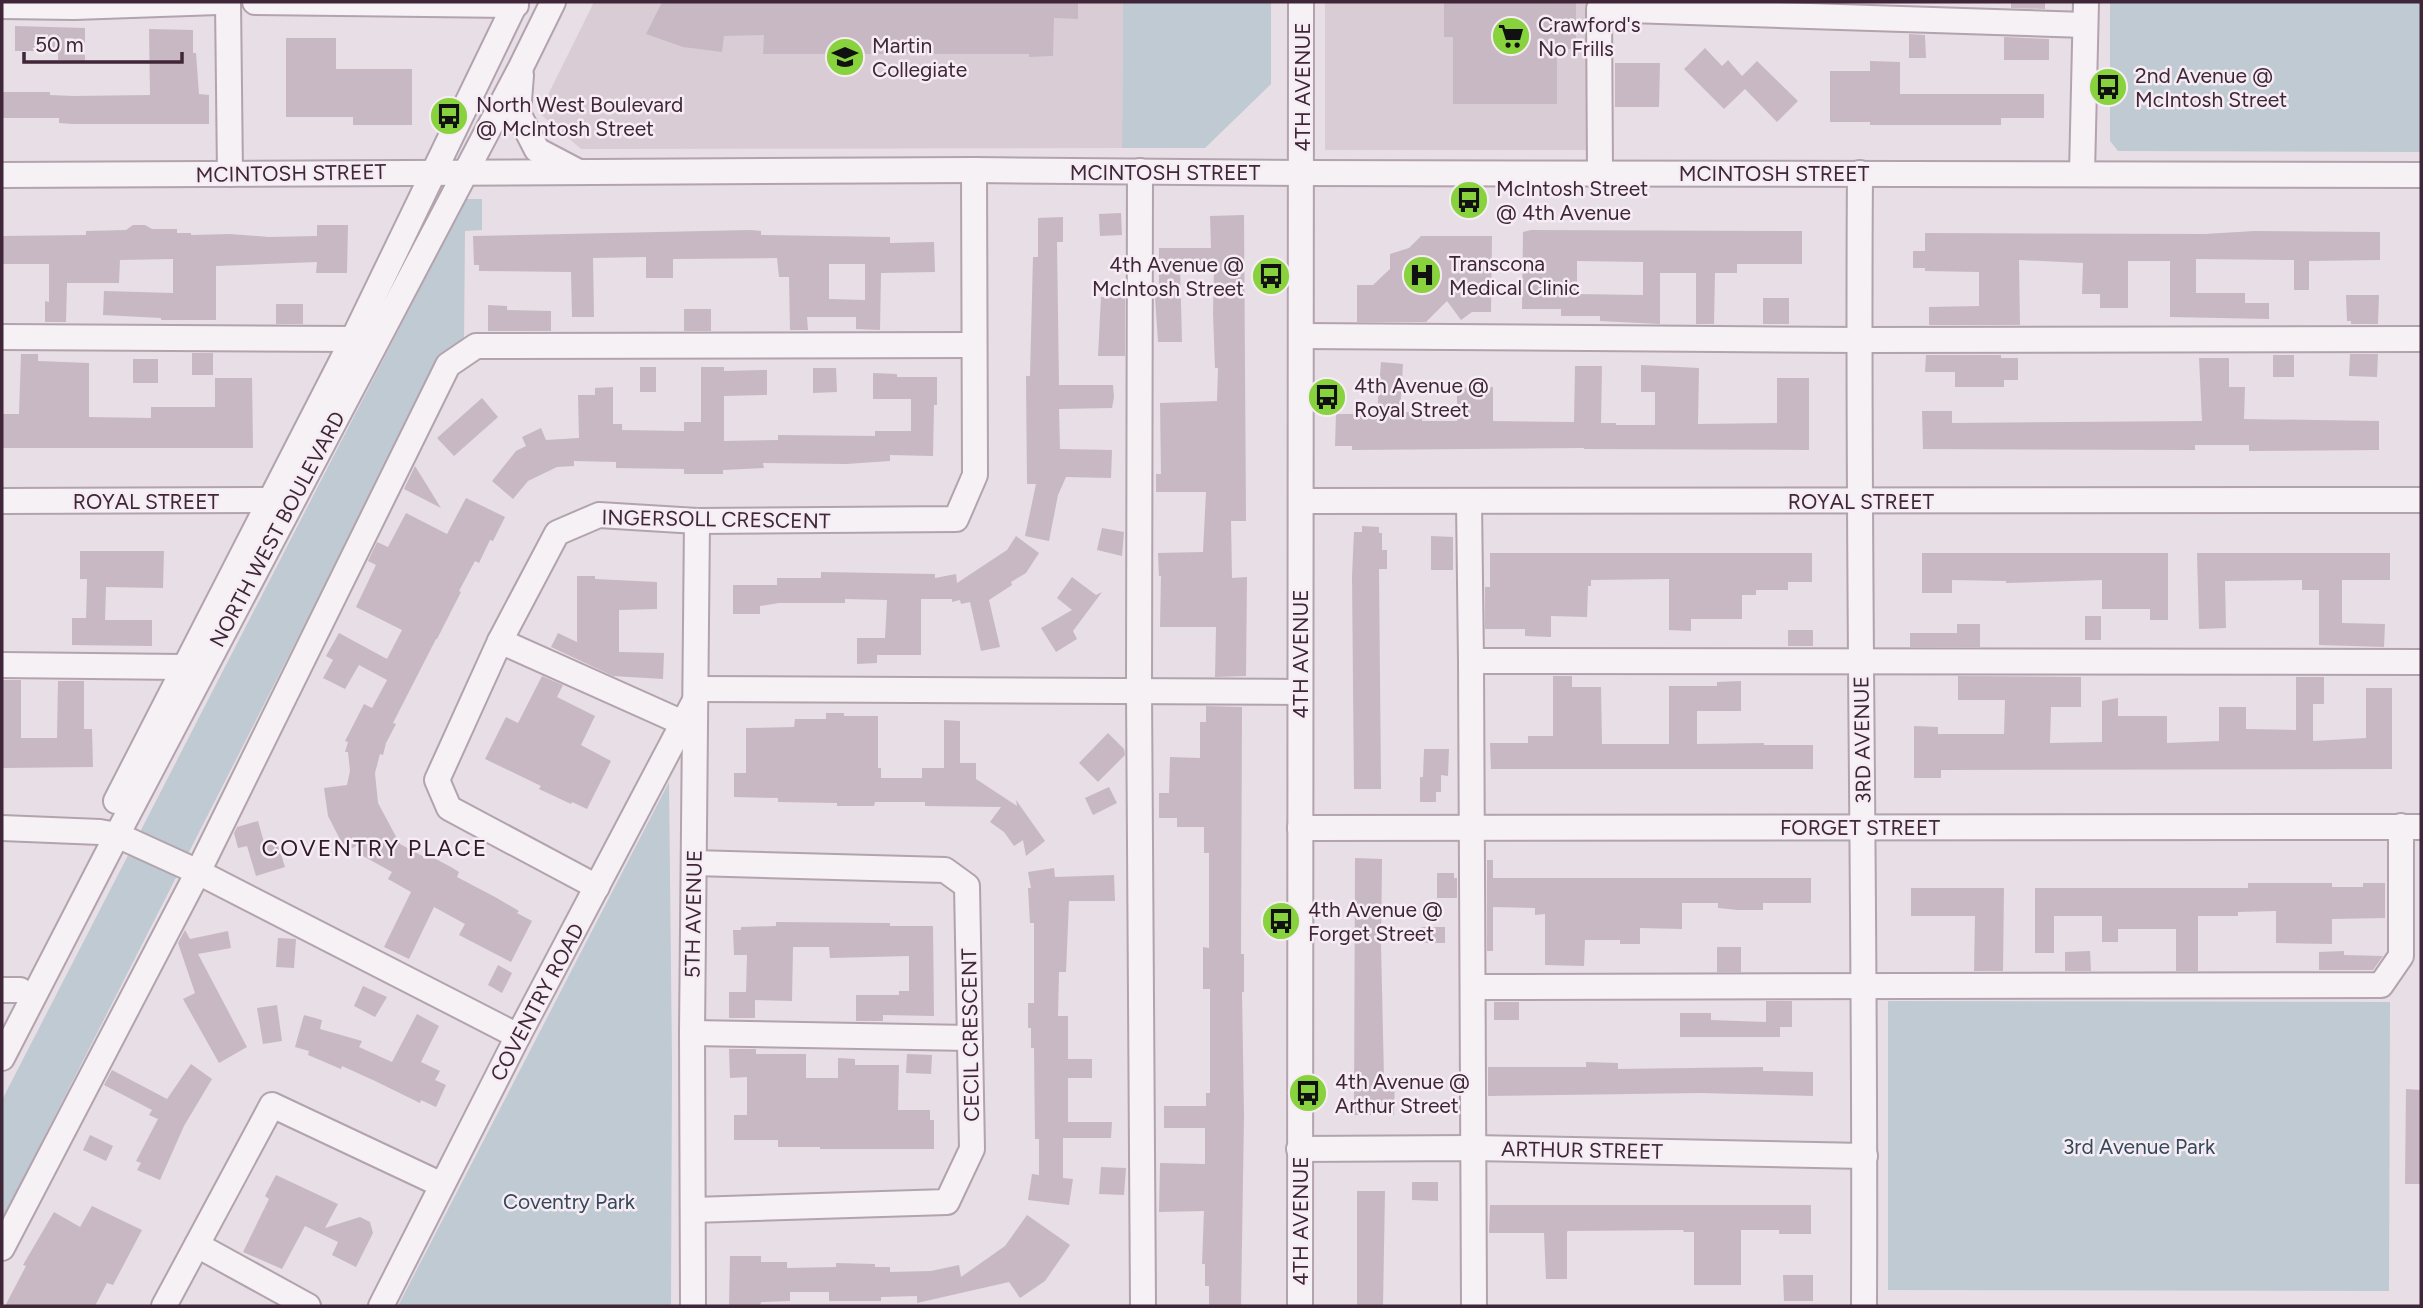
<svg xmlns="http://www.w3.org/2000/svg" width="2423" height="1308" font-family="Figtree,sans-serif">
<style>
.built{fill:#daccd5}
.green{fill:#bfcad2}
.building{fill:#c8b8c3;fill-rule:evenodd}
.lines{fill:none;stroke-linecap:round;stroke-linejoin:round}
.minor-casing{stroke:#b2a3ae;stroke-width:28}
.minor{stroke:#f6f1f4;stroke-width:24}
.labels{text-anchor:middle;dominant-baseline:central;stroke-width:5;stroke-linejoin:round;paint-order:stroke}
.poi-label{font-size:21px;fill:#3f2638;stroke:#f6edf4;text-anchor:start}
.street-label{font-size:21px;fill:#3f2638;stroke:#f6edf4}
.park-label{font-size:21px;fill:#33495b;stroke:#f6edf4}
.neighbourhood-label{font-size:23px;letter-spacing:2px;fill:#301929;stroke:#f6edf4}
</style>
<rect width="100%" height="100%" fill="#e8dee5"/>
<g class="built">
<path d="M594 2H1123L1122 148 581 149 539 113Z"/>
<rect x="1325" y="2" width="263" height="148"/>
</g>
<g class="green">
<path d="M1123 2H1271V84L1205 148H1122Z"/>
<path d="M2110 2H2421V152L2118 151 2110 141Z"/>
<path d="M466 199H482V230L465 231 464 343 438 362 2 1220V1100Z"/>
<path d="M669 782 672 1062 671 1306H398Z"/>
<path d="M1888 1001 2390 1002 2389 1291 1888 1290Z"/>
</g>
<g class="building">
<path d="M662 2H1078V19L1054 18 1053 56 1029 57V54H763L764 35 724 36 722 52 683 47 646 34Z"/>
<path d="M1444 2H1576V49H1557V104H1453V37H1444Z"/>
<path d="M2011 2H2045V9L2011 8Z"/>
<path d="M15 26 85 28V61L58 60V51H15Z"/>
<path d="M149 29 193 30V53H196L199 94 209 95V124H72L59 123V118H2V92H50V95L74 96 150 95Z"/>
<path d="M1909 34 1925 35 1926 58H1909Z"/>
<path d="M2004 37 2049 39V60H2004Z"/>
<path d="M286 38H336V69H412V125H353V117H286Z"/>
<path d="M1705 48 1722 66 1728 60 1742 76 1757 61 1798 101 1777 122 1745 89 1724 109 1684 69Z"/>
<path d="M1870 61 1900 62V94H2044V118H2001V125H1870V122H1830V71H1870Z"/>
<path d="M1615 63H1660L1659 107H1615Z"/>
<path d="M1121 213 1122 235 1100 236 1099 214Z"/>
<path d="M1244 215 1246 521H1231L1232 578 1247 577 1246 676 1215 677 1216 627H1160L1161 576H1159L1158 553 1203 552 1206 492H1156V474H1161L1160 403 1217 401 1218 368H1215L1213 313 1214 266H1180L1182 342H1158L1155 297H1157V290H1159V248H1211L1210 216Z"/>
<path d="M1063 217V242H1057L1059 385H1113L1114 397 1112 408 1059 409 1060 449 1112 450 1111 478 1066 477 1058 495 1049 541 1025 536 1036 484H1027L1026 376H1030L1033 257H1038V218Z"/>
<path d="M133 225H145L152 229H177V233H191V235L230 234 269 237 317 236V225H348L347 273H316L317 262 216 266V320H161V318L103 315 104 291 173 293V259L120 260 119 283H67L66 322H45V301L49 302V264H2V236L86 235V231L126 230Z"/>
<path d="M751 230 761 231V235L890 237V243L934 242 935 272 881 273 880 330 856 329V317H807L808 330H790L789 277H779L777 258 673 259V278H646V257L593 258 594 317H572L571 272 479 271V265H474L473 236ZM829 264H865V300L829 299Z"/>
<path d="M1531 230 1802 231V264H1737V273H1715L1714 324H1696V273H1660V324L1600 321V316H1561V309H1522L1523 232ZM1577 261 1643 262V295L1577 294Z"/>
<path d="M2254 231 2380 232V260L2309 261V290H2294V260L2196 259V293H2245V303H2269V319L2170 317V261H2128V308H2100V294H2082L2083 263 2019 260 2020 325H1929V307L1979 306V272L1925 271V268H1913V251H1925V233L2205 234Z"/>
<path d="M1421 236H1492L1491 312H1472L1461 320 1447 301 1426 322H1357V285H1373L1390 269V254L1409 248Z"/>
<path d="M2346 295H2379L2378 324H2351V321H2347Z"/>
<path d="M1101 297H1125V356H1098Z"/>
<rect x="1763" y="298" width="26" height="26"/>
<rect x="276" y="304" width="27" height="20"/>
<path d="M488 305 507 306V310L551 311V331H488Z"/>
<rect x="684" y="309" width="27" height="22"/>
<rect x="192" y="353" width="21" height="22"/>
<path d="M21 354H38V361L89 363V417L151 418V407H215V378H252L253 448H2V414H19Z"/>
<path d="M2350 354H2378L2377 377 2349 376Z"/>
<path d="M1926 355H2001V358H2018V380H2004V387H1955V372H1925Z"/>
<rect x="2273" y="355" width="21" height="22"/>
<path d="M2199 358H2229V387H2245L2244 419 2379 421V450L2249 451V445H2195V450L1923 449 1922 411H1952V423L2202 421Z"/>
<rect x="133" y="359" width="25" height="24"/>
<path d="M1381 362 1403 364 1400 412H1422V421H1457V388L1475 387H1493V421L1574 422 1575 366H1602L1601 423H1616V425H1655V392H1641V365L1699 368 1698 424 1777 423V378H1809V450L1584 449V448L1352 450V446H1335L1336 414H1377Z"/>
<rect x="640" y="367" width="16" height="25"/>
<path d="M701 367H724V371L767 370V395L724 396V441L778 440V435L875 436V431H911V399H873V373L897 374V377H937V405H934L933 456 890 455V461L846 464 763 463 764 468 723 470V474H684V469L616 468V462L574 461V466L557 467 528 481 513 499 492 481 516 451 526 446 522 437 541 428 546 440 579 438 578 395H595V388L613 387V424H622V430L684 431V422H701Z"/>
<path d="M813 368H836L837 392 813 393Z"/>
<path d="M482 398 498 417 454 456 437 438Z"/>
<path d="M415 466 441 508 404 489Z"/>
<path d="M466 498 505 517 493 541 490 540 479 563 475 561 459 591 461 592 437 639H436L393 723 396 724 386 743 383 755 380 754 375 773 378 803 400 844 428 859 430 856 451 867 459 872 457 877 495 897 519 911 517 913 532 921 511 962 459 935 465 924 434 907 409 959 384 947 411 892 388 879 392 872 363 856 357 846 346 851 328 816 324 788 347 785 350 771 348 752H345L348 742 345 741 364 704 372 708 387 680 359 665 345 689 323 678 333 660 326 656 339 633 387 659 402 630 356 607 376 565 368 561 377 542 388 547 406 513 447 534Z"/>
<path d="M1362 526 1379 527V533H1382V550H1387V569H1379L1381 789H1354L1352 576 1354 532H1362Z"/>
<path d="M1102 528 1124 532 1122 556 1097 550Z"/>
<path d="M1016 536 1039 553 1026 573 1011 582 1012 585 989 600 1000 647 981 651 970 602 961 604 960 600 952 602V599H921V655H877V663L857 664V638H885L887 600 845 599V603H779L760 606V614H733V585H777V578H821V572L935 574V578L956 574 957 583 1007 550Z"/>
<path d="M1431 536 1453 537V570H1431Z"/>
<path d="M80 551H164L163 588 106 587 105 620H152V646L72 645V618H86L87 579H80Z"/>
<path d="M1490 553H1812V582H1788V590H1756V595H1742V619H1691V631L1669 630V579L1591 580V586H1588L1587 617 1551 616V637L1525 636V629H1485V587H1490Z"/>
<path d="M1922 553H2168V620H2150V609H2102V580L2006 583V581L1952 580V593H1922Z"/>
<path d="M2197 553H2390V580H2342V623L2385 624 2384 647 2319 645V590H2302V580L2225 581 2226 628 2199 629Z"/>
<path d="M577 576H595V579L657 582V609L619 610V652L664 653 663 679 613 676 551 647 558 633 577 642Z"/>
<path d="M1072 577 1096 595 1102 592 1073 631 1077 639 1056 652 1041 628 1072 610 1057 598Z"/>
<rect x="2085" y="616" width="16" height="24"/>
<path d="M1957 624H1980V647H1910V633H1957Z"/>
<rect x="1788" y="630" width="25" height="16"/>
<path d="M542 676 563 685 557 697 595 716 581 745 611 761 587 809 572 802 571 804 539 789 541 786 485 759 506 717 518 723Z"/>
<path d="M1553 676H1572V687H1601L1602 744H1669V686H1717V682L1741 681V711H1697V744L1764 743V745H1813V769H1491L1490 743H1528V736H1553Z"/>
<path d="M1958 676 2081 677V707H2051L2050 743 2102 742V701L2118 698V716H2167V743L2219 741V707H2246V729L2296 730V677H2324V704H2313V741L2366 738V688H2392V769L1941 770V778H1914V726L1938 727V734H2004L2005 700H1958Z"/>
<path d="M2 680H21V738H57L58 681H84V729H92L93 767 2 768Z"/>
<path d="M1206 706 1242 707 1241 954H1244V992H1242L1244 1115 1241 1306H1209V1286H1205V1264H1202L1204 1211 1159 1212 1160 1163 1205 1164V1128H1164V1106H1206V1093H1210V989H1203V947L1209 948V853H1204V827H1177V818H1159V793H1169L1170 757 1200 758V722H1206Z"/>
<path d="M826 713H844V716H878V768H881V778H922V768H944V720L960 721V763H976V779L1017 806 1016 800 1045 841 1026 856 1023 840 1014 846 1004 832 990 822 1001 807 925 806V802H875L874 806H837V803L778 802V798L734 797V773H746V728L794 727 795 719H826Z"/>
<path d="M1108 733 1124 749 1125 755 1098 782 1079 763Z"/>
<path d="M1424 749H1449L1448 776 1441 775V792H1436V802H1420V777H1423Z"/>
<path d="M1109 787 1117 803 1093 815 1085 798Z"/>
<path d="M258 821 265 846 277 842 285 867 256 876 247 846 238 848 234 833 237 827Z"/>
<path d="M1355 858 1382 859 1381 945 1384 1078H1395L1394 1115H1354Z"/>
<path d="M1487 860H1493V878H1811V903H1763V910H1738L1718 908V903H1682V929L1640 928V944H1620V940H1585L1584 966 1545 965V914L1535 915V908L1493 907V951H1487Z"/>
<path d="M1054 868 1055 877 1114 875 1115 901H1069L1066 972H1059L1058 1016H1068V1059H1092V1078H1068V1122H1112L1111 1138H1063V1178L1073 1179 1069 1205 1028 1200 1032 1174 1039 1175V1139H1035L1034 1048H1031V1028H1028V1003H1034V923H1030L1028 888H1031L1028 872Z"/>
<path d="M1437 873H1454V878H1457V898H1437Z"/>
<path d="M2248 883H2332V887H2363V883H2385V918L2332 919V944L2276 943V911L2238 912V916H2198V971H2176V929H2118V942H2102V916H2054V953H2035V888H2248Z"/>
<path d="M1911 888H2004L2003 971H1974L1975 916H1911Z"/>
<path d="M776 922 890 923V926H933L934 1016 883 1015V1021H856V995H899V991H909V956L830 958 829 947H793L792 1001 755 1000V1018H729V992H746L747 955H734L733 930H741V927L776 926Z"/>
<rect x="1420" y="927" width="25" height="16"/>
<path d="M185 930 190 939 228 931 231 948 198 954 247 1047 219 1063 183 999 195 993 178 943Z"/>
<path d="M278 938 296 939 294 968 276 967Z"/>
<rect x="1717" y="947" width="24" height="25"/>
<path d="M2090 951 2091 971H2065V952Z"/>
<path d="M2344 951V955L2383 956 2373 970H2319V952Z"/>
<path d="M498 965 512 973 502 993 488 985Z"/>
<path d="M363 986 387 997 375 1017 354 1006Z"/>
<path d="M1766 1001H1792V1027H1780V1037H1680V1013H1711V1020L1766 1022Z"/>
<rect x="1494" y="1002" width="25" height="18"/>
<path d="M277 1005 282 1041 263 1044 257 1008Z"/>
<path d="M417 1014 439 1026 421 1062 440 1071 435 1080 446 1085 436 1107 421 1100 420 1103 373 1080 342 1066 341 1069 308 1055 309 1051 295 1047 304 1015 322 1020 320 1029 362 1041 359 1047 392 1062Z"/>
<path d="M729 1049H756V1054H806V1078H838V1058L855 1059V1065H899L898 1110H930V1120H934V1149H820V1147H778V1140H734V1115H747V1077L730 1078Z"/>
<path d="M907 1054 932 1055 931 1074 906 1073Z"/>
<path d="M1586 1062 1618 1063V1069L1763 1067V1071L1813 1072V1096L1700 1093 1488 1096V1067H1586Z"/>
<path d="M191 1064 212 1079 184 1126 160 1180 137 1170 141 1163 136 1161 158 1119 149 1115 152 1110 104 1085 112 1070 167 1099Z"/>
<path d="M2406 1089 2421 1090V1184H2405Z"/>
<path d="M90 1135 113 1146 106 1161 83 1150Z"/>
<path d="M1101 1167 1126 1168 1124 1195 1099 1194Z"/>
<path d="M276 1175 338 1204 325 1228 360 1217 370 1222 373 1233 356 1267 332 1255 338 1242 305 1226 282 1269 243 1252 269 1199 265 1196Z"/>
<path d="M1412 1182H1438V1201L1412 1200Z"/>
<path d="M1357 1191H1385L1383 1306 1357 1305Z"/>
<path d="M1490 1205H1811V1234H1779V1230H1741V1285H1694V1232H1684L1683 1230 1568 1231 1567 1232V1279H1546L1544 1233H1489Z"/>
<path d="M92 1206 142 1230 113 1285 107 1283 95 1306H5L26 1266 23 1265 54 1212 80 1227Z"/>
<path d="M1027 1215 1070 1245 1045 1281 1020 1298 1009 1282 917 1303V1296L881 1297V1301H829V1292H790V1301L761 1302 760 1306H729L730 1256H761V1262H787V1268L836 1267V1263L875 1264V1267H890V1272L931 1271 959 1265 961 1277 1005 1246Z"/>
<path d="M1783 1275H1813V1301H1784Z"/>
</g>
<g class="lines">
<g class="minor-casing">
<g id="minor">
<path d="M228 2 230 174"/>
<path d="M255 2 516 5"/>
<path d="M2 6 74 7 218 2"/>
<path d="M521 75 518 113 537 150 577 171"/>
<path d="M1140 171 1139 691 1143 1306"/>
<path d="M1600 172 1599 9 2085 25"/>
<path d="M1860 173C1857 551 1866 928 1864 1306"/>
<path d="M2082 173 2086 2"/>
<path d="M2 175 974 170 1303 173 2421 175"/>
<path d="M1302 336 1859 340 2421 339"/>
<path d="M2 337 353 339"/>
<path d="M2 501 270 500 281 504"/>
<path d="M1301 501 2421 500"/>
<path d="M1469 502 1471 661 2421 662"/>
<path d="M500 641 683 723"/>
<path d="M1471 661 1474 1306"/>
<path d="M2 665 182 667"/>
<path d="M696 689 1300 692"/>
<path d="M116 801 353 339 516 2"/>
<path d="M2 828 100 832 117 835 198 872 518 1036"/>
<path d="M1300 828 2421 827"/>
<path d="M597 887 449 808 437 780 500 641 557 533 599 515 697 521 956 519 975 475 974 170"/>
<path d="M1473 987 2381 985 2401 956V826"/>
<path d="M2 990H20"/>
<path d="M692 1033 970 1038"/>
<path d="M2 1058 117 835 521 67 553 2"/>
<path d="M1299 1149 1472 1148 1865 1156"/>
<path d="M693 1210 947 1202 972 1149 967 886 945 870 694 863"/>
<path d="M197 1245 308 1306"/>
<path d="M2 1248 198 872 448 365 476 346 974 345"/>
<path d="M164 1306 272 1105 442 1185"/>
<path d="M381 1306 518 1036 693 704"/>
<path d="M693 1306 692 1033 697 521"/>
<path d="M1300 1306 1301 2"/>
</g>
</g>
<use href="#minor" class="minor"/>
</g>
<defs>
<g id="supermarket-disc" transform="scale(2.0125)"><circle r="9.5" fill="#88d23d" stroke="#f6edf4"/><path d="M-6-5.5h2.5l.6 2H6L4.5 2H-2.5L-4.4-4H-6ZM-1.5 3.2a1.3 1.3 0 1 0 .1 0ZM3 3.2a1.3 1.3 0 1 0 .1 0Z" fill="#111"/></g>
<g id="school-disc" transform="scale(2.0125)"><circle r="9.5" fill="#88d23d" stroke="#f6edf4"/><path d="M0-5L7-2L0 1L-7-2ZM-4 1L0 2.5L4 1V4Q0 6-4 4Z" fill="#111"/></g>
<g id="bus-disc" transform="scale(2.0125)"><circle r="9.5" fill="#88d23d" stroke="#f6edf4"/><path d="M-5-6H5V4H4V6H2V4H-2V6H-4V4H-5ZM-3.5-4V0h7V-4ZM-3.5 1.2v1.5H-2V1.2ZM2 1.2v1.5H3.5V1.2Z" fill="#111"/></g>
<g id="hospital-disc" transform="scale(2.0125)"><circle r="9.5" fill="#88d23d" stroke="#f6edf4"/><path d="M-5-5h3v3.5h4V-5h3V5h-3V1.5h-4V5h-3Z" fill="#111"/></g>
</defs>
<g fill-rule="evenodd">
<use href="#supermarket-disc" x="1511" y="36"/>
<use href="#school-disc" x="845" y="57"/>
<use href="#bus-disc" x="2108" y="87"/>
<use href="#bus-disc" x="449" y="116"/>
<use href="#bus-disc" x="1469" y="200"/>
<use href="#hospital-disc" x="1422" y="275"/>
<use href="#bus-disc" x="1271" y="276"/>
<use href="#bus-disc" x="1327" y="397"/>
<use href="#bus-disc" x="1281" y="921"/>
<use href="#bus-disc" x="1308" y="1093"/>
</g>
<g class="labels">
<g class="poi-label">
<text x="1538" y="24">Crawford's<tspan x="1538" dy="24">No Frills</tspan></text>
<text x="872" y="45">Martin<tspan x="872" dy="24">Collegiate</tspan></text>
<text x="2135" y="75">2nd Avenue @<tspan x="2135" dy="24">McIntosh Street</tspan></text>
<text x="476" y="104">North West Boulevard<tspan x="476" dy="24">@ McIntosh Street</tspan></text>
<text x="1496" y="188">McIntosh Street<tspan x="1496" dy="24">@ 4th Avenue</tspan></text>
<text x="1449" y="263">Transcona<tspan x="1449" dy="24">Medical Clinic</tspan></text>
<text x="1244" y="264" text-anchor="end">4th Avenue @<tspan x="1244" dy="24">McIntosh Street</tspan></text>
<text x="1354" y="385">4th Avenue @<tspan x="1354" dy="24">Royal Street</tspan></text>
<text x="1308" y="909">4th Avenue @<tspan x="1308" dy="24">Forget Street</tspan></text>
<text x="1335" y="1081">4th Avenue @<tspan x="1335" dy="24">Arthur Street</tspan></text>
</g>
<g class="street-label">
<text transform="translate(1302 87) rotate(-90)">4TH AVENUE</text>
<text x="1165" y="172">MCINTOSH STREET</text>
<text transform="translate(291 173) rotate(-1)">MCINTOSH STREET</text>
<text x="1774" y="173">MCINTOSH STREET</text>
<text x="146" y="501">ROYAL STREET</text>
<text x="1861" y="501">ROYAL STREET</text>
<text transform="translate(716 519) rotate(1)">INGERSOLL CRESCENT</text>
<text transform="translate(277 529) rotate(-62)">NORTH WEST BOULEVARD</text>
<text transform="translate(1300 654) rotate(-90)">4TH AVENUE</text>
<text transform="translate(1862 740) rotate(-91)">3RD AVENUE</text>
<text x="1860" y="827">FORGET STREET</text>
<text transform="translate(693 914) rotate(-89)">5TH AVENUE</text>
<text transform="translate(537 1002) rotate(-62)">COVENTRY ROAD</text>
<text transform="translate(970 1035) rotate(-91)">CECIL CRESCENT</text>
<text transform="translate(1582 1150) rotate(1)">ARTHUR STREET</text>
<text transform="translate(1300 1221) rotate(-90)">4TH AVENUE</text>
</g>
<g class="park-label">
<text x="2139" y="1146">3rd Avenue Park</text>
<text x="569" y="1201">Coventry Park</text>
</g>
<g class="neighbourhood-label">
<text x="375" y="848">COVENTRY PLACE</text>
</g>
</g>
<rect width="2423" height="1308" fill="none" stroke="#3f2638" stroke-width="7"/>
<path d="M24 52v10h158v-10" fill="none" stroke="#3f2638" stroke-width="3.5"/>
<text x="35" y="52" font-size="21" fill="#3f2638" stroke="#f6edf4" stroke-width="5" paint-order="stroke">50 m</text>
</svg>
